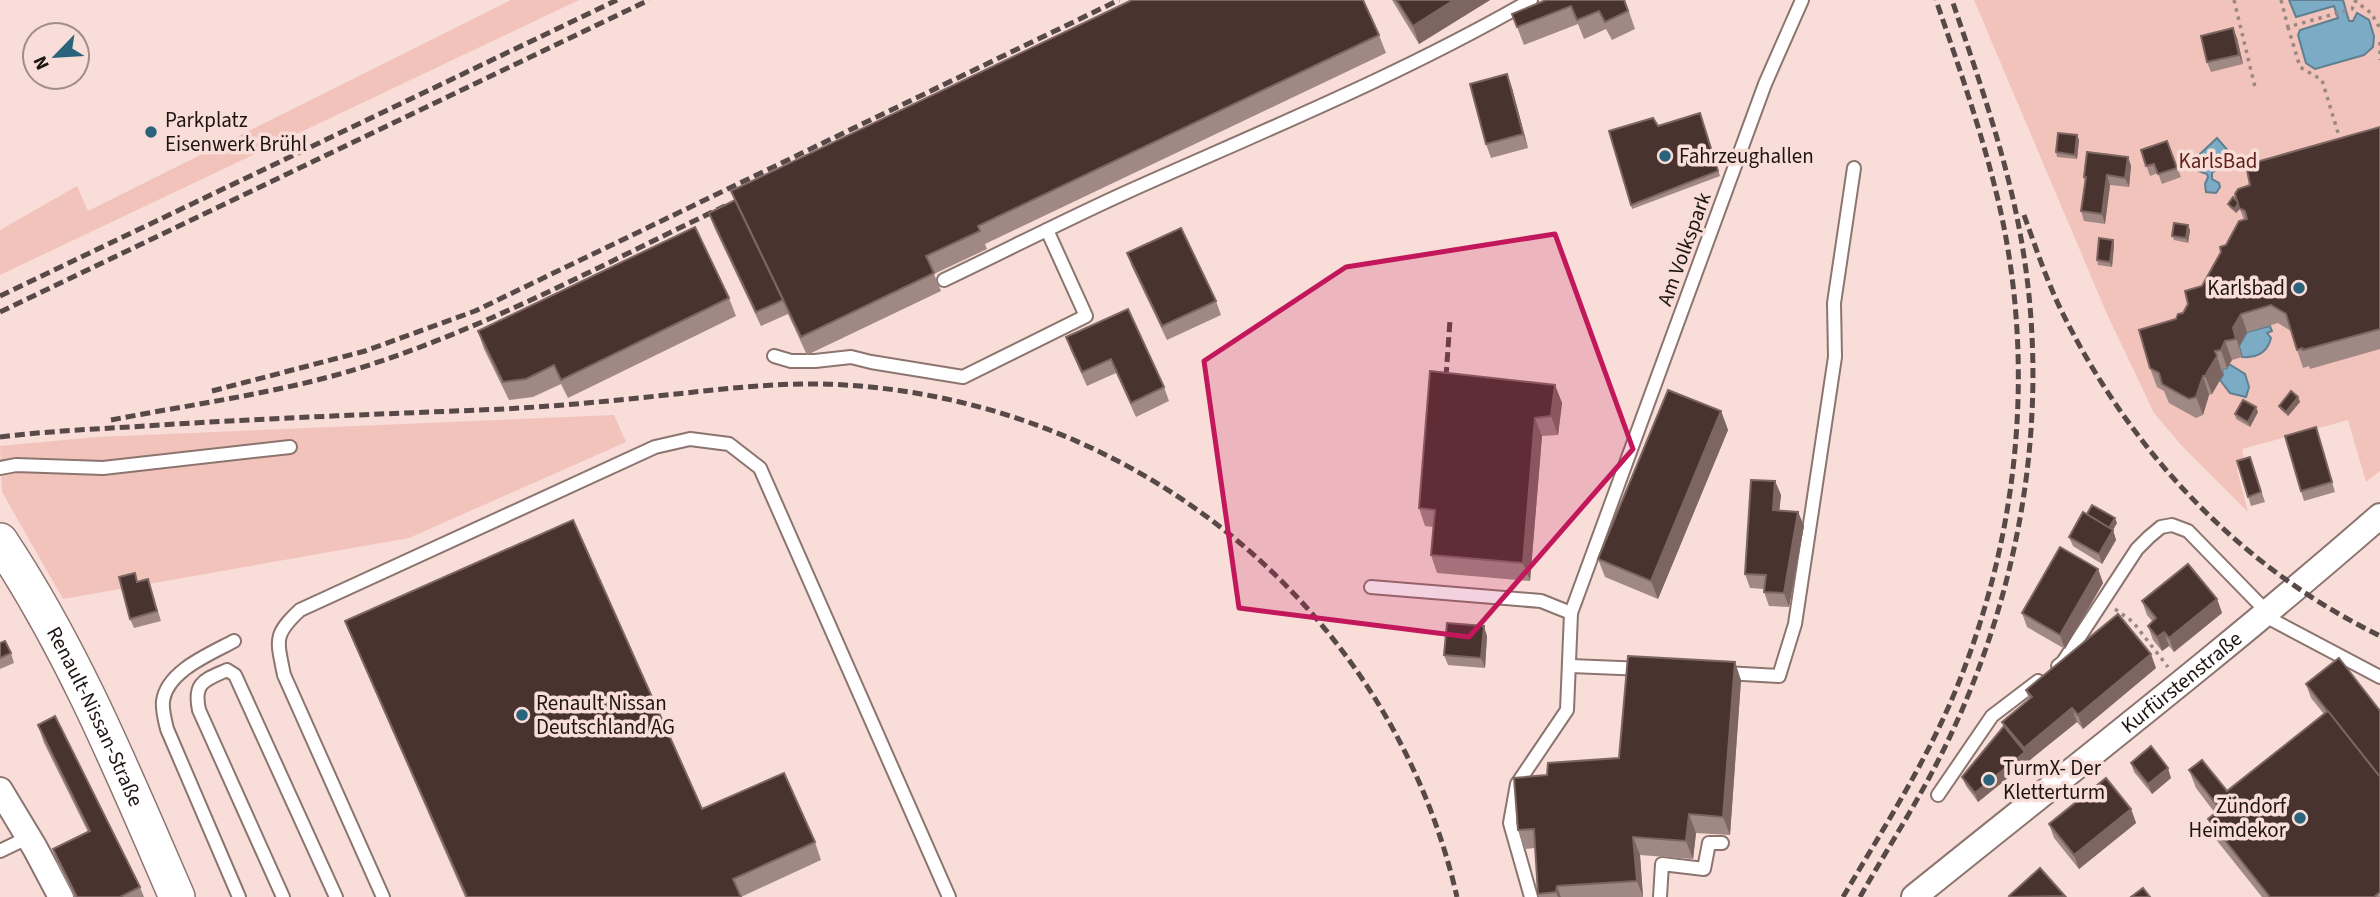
<svg xmlns="http://www.w3.org/2000/svg" width="2380" height="897" font-family="'Source Sans 3',sans-serif">
<style>
.green{fill:#f2c3ba}
.water{fill:#7cacc5;stroke:#607f90;stroke-width:2}
.lines{fill:none;stroke-linecap:round;stroke-linejoin:round}
.lane-casing{stroke:#8c746f;stroke-width:16}
.street-casing{stroke:#8c746f;stroke-width:28}
.secondary-casing{stroke:#8c746f;stroke-width:38}
.path{stroke:#9b8884;stroke-width:3.5;stroke-dasharray:3.5 5;stroke-linecap:butt}
.lane{stroke:#fff;stroke-width:12}
.street{stroke:#fff;stroke-width:24}
.secondary{stroke:#fff;stroke-width:35}
.rail{stroke:#574947;stroke-width:5;stroke-dasharray:10 5;stroke-linecap:butt}
.wall{fill:#a08884}
.shaded-wall{fill:#7d6662}
.building{fill:#48332f;stroke:#7d6662;stroke-width:2}
.marked{fill:#c2185b;fill-opacity:0.2;stroke:#c2185b;stroke-width:5;stroke-linejoin:round}
.poi-dot{fill:#2a637c;stroke:#f8ddd8;stroke-width:2.5}
.labels{text-anchor:middle;dominant-baseline:central;stroke-width:7;stroke-linejoin:round;paint-order:stroke}
.poi-label{font-size:21px;fill:#1e1513;stroke:#f8ddd8;text-anchor:start}
.park-label{font-size:21px;fill:#612319;stroke:#f8ddd8}
.street-label{font-size:21px;fill:#1e1513;stroke:#f8ddd8}
</style>
<rect width="100%" height="100%" fill="#f8ddd8"/>
<g class="green">
<path d="M511 0H579L0 275V230L77 186 88 211Z"/>
<path d="M1974 0H2380V471L2366 482 2348 420 2242 449 2245 466 2237 469 2248 512 2182 446 2154 413 2107 314Z"/>
<path d="M614 415 626 442 409 538 63 599 2 492 0 446 97 437Z"/>
</g>
<g class="water">
<path d="M2289 0H2343L2349 21H2353L2357 13 2369 20 2374 36 2373 47 2364 55 2315 69 2306 63 2298 35 2300 30 2338 18 2334 6 2296 17Z"/>
<path d="M2217 138 2230 153 2229 158 2212 173V179L2219 183 2220 187 2216 193 2206 192 2205 184 2208 177 2207 174 2198 171 2194 167 2201 158 2199 155Z"/>
<path d="M2270 326 2272 331 2267 333 2271 338C2267 354 2256 358 2242 357L2239 346 2247 332Z"/>
<path d="M2229 364 2245 374 2249 387 2246 397 2230 393 2220 380 2223 375 2222 369 2227 368Z"/>
</g>
<g class="lines">
<g class="lane-casing">
<g id="lane">
<path d="M944 280C1005 251 1065 220 1127 192 1263 131 1401 75 1531 0"/>
<path d="M774 356 791 361H815L851 357 871 362 963 377 1086 316 1047 230"/>
<path d="M0 468 16 465 103 468 290 447"/>
<path d="M1371 587 1541 601 1571 613"/>
<path d="M2263 615 2380 677"/>
<path d="M234 641C210 654 167 671 163 701 162 710 165 721 167 729L239 897"/>
<path d="M1571 666 1644 669"/>
<path d="M2058 666 2063 662 2137 549 2149 537 2161 527 2172 525 2188 531 2267 612"/>
<path d="M1725 673 1779 676 1795 624 1835 357 1834 303 1854 168"/>
<path d="M1938 795 1992 716 2038 681"/>
<path d="M0 851 29 837"/>
<path d="M283 897 199 710C193 682 205 680 227 670L235 675 336 897"/>
<path d="M383 897 284 675C277 640 273 635 300 610L655 447 690 439 729 444 760 468 949 897"/>
<path d="M1531 897 1510 823 1517 784 1567 710 1571 613 1765 84 1802 0"/>
<path d="M1660 897 1662 864 1704 869 1709 843H1722"/>
</g>
</g>
<g class="street-casing">
<g id="street">
<path d="M0 790 35 848 61 897"/>
<path id="s1" d="M1914 897C2070 771 2229 648 2380 516"/>
</g>
</g>
<g class="secondary-casing">
<g id="secondary">
<path id="s2" d="M0 541C74 652 124 775 177 897"/>
</g>
</g>
<g class="path">
<path d="M2234 0 2255 87"/>
<path d="M2281 0 2288 27 2352 9 2356 1"/>
<path d="M2354 0 2371 13 2380 28"/>
<path d="M2288 27 2300 67 2322 80 2339 136"/>
<path d="M2380 42V60"/>
<path d="M2115 609 2133 622 2168 667"/>
</g>
<use href="#lane" class="lane"/>
<use href="#street" class="street"/>
<use href="#secondary" class="secondary"/>
<g class="rail">
<path d="M2024 215C2036 248 2047 282 2063 314 2132 453 2240 567 2380 636"/>
<path d="M0 296 617 0"/>
<path d="M0 312 649 0"/>
<path d="M1446 377 1450 320"/>
<path d="M212 391 365 351 475 311 1119 0"/>
<path d="M111 420C193 404 280 393 360 368 487 328 605 263 725 206"/>
<path d="M0 437C48 431 97 429 145 426 265 418 384 414 504 409 558 406 612 401 666 395 725 389 785 381 845 385 1138 403 1391 609 1457 897"/>
<path d="M1843 897C1884 827 1929 758 1959 682 2018 534 2035 370 2001 213 1985 141 1960 70 1936 0"/>
<path d="M1860 897C1886 851 1915 806 1939 759 2019 601 2052 420 2022 244 2008 161 1979 80 1952 0"/>
</g>
</g>
<g class="wall">
<path d="M1392 0H1490L1419 44Z"/>
<path d="M1546 0H1625L1635 29 1612 40 1606 29 1584 39 1578 24 1524 45 1512 14Z"/>
<path d="M1379 35 1386 53 985 244 987 249 934 274 941 291 807 355 788 314 761 326 714 227 709 213 735 201 731 191Z"/>
<path d="M2237 38 2243 64 2211 72 2207 62Z"/>
<path d="M1507 74 1512 88 1528 148 1491 158 1486 144Z"/>
<path d="M1700 113 1720 176 1632 209 1609 131 1658 126Z"/>
<path d="M2380 127V349L2310 369 2309 366 2303 368 2291 331 2278 323 2247 332 2239 346 2242 357 2232 360 2227 368 2222 369 2223 375 2212 394 2209 395 2203 415 2196 418 2169 403 2164 391 2157 387 2150 368 2176 319 2183 313 2202 286 2226 245 2244 220 2240 209 2236 213 2230 208 2228 204 2237 201 2250 185Z"/>
<path d="M2077 135 2079 140 2077 159 2057 157 2056 152Z"/>
<path d="M2167 141 2181 177 2162 184 2158 173 2150 176 2141 150Z"/>
<path d="M2128 157 2131 166 2129 187 2110 185 2105 224 2084 221 2081 211 2085 181 2084 177Z"/>
<path d="M2190 230 2188 243 2174 240 2172 236Z"/>
<path d="M2114 245 2112 267 2098 265 2097 260Z"/>
<path d="M1127 253 1216 301 1221 315 1167 340 1132 267Z"/>
<path d="M729 298 736 316 568 398 561 384 533 397 509 400 484 349 478 331Z"/>
<path d="M1128 309 1164 387 1169 401 1136 417 1116 373 1087 386 1071 351 1066 337Z"/>
<path d="M1555 385 1562 403 1558 435 1542 436 1530 581 1437 573 1431 555 1433 527 1425 526 1419 508Z"/>
<path d="M2298 397 2300 402 2288 416 2281 410 2279 406Z"/>
<path d="M1721 411 1728 430 1658 599 1605 577 1598 559Z"/>
<path d="M2258 412 2250 427 2236 419 2235 414Z"/>
<path d="M2319 437 2335 492 2304 501 2301 491Z"/>
<path d="M2250 457 2265 502 2251 506 2237 461Z"/>
<path d="M1775 481 1781 495 1779 510 1798 512 1804 526 1789 607 1769 606 1764 592V589L1750 588 1745 574Z"/>
<path d="M2087 514 2117 523 2113 530 2116 540 2102 564 2073 546 2069 537Z"/>
<path d="M2098 569 2103 583 2065 649 2027 627 2022 613Z"/>
<path d="M148 579 161 621 134 628 130 619 138 582Z"/>
<path d="M2217 599 2222 613 2174 652 2169 646 2162 651 2153 640 2148 626 2153 622 2147 615 2142 601Z"/>
<path d="M345 621 702 809 815 842 821 860 741 897H465L352 639Z"/>
<path d="M1487 636 1485 668 1448 665 1444 655Z"/>
<path d="M0 643 11 653 14 663 0 669Z"/>
<path d="M2339 658 2380 897H2262L2214 837 2208 819 2215 813 2196 788 2189 770 2227 791 2324 714 2311 698 2306 684Z"/>
<path d="M2156 668 2083 729 2077 722 1978 802 1966 786 1962 777 2004 726 2002 722 2029 700 2026 690Z"/>
<path d="M1741 680 1730 835 1696 833 1693 859 1640 855 1643 897H1539L1535 848 1525 849 1518 830 1547 775 1619 758Z"/>
<path d="M38 725 140 887 144 897H74L59 868 53 849 88 832 44 743Z"/>
<path d="M2131 763 2171 778 2152 794 2134 772Z"/>
<path d="M2131 809 2136 823 2079 869 2054 838 2049 824Z"/>
</g>
<g class="shaded-wall">
<path d="M1454 0H1490L1419 44 1413 26Z"/>
<path d="M2233 28 2237 38 2243 64 2239 55Z"/>
<path d="M1507 74 1512 88 1528 148 1523 134Z"/>
<path d="M2077 135 2079 140 2077 159 2075 155Z"/>
<path d="M2128 157 2131 166 2129 187 2125 178Z"/>
<path d="M2107 175 2110 185 2105 224 2102 214Z"/>
<path d="M2239 202 2241 207 2236 213 2234 209Z"/>
<path d="M2188 225 2190 230 2188 243 2186 238Z"/>
<path d="M2113 240 2114 245 2112 267 2110 262Z"/>
<path d="M2241 314 2247 332 2239 346 2242 357 2233 328Z"/>
<path d="M2225 341 2232 360 2227 368 2221 350Z"/>
<path d="M2215 351 2223 375 2212 394 2205 376Z"/>
<path d="M2203 376 2209 395 2203 415 2196 397Z"/>
<path d="M1555 385 1562 403 1558 435 1551 416Z"/>
<path d="M2298 397 2300 402 2288 416 2286 412Z"/>
<path d="M2256 407 2258 412 2250 427 2248 422Z"/>
<path d="M1721 411 1728 430 1658 599 1651 581Z"/>
<path d="M1535 418 1542 436 1530 581 1523 563Z"/>
<path d="M1775 481 1781 495 1778 524 1773 510Z"/>
<path d="M1798 512 1804 526 1789 607 1784 593Z"/>
<path d="M2115 518 2117 523 2109 536 2108 531Z"/>
<path d="M2113 530 2116 540 2102 564 2099 554Z"/>
<path d="M2098 569 2103 583 2065 649 2060 635Z"/>
<path d="M2217 599 2222 613 2174 652 2169 638Z"/>
<path d="M1484 626 1487 636 1485 668 1481 658Z"/>
<path d="M2164 632 2169 646 2162 651 2157 637Z"/>
<path d="M2151 654 2156 668 2083 729 2078 715Z"/>
<path d="M1735 662 1741 680 1730 835 1723 817Z"/>
<path d="M2072 708 2077 722 1978 802 1975 793 2025 752 2024 748Z"/>
<path d="M2168 768 2171 778 2152 794 2148 784Z"/>
<path d="M2131 809 2136 823 2079 869 2074 855Z"/>
<path d="M1689 814 1696 833 1693 859 1686 841Z"/>
<path d="M1633 837 1640 855 1643 897 1637 881Z"/>
<path d="M1557 886 1561 897H1558L1556 892Z"/>
</g>
<g class="building">
<path d="M1132 0H1363L1379 35 978 226 980 231 926 256 934 273 801 337 731 191Z"/>
<path d="M1396 0H1454L1413 26Z"/>
<path d="M1546 0H1624L1628 11 1605 22 1599 11 1577 20 1571 6 1517 27 1512 14Z"/>
<path d="M2233 28 2239 55 2207 62 2201 36Z"/>
<path d="M1507 74 1523 134 1486 144 1470 84Z"/>
<path d="M1700 113 1718 171 1631 205 1609 131 1653 118 1658 126Z"/>
<path d="M2380 127V329L2303 350 2302 348 2297 350 2286 314 2271 305 2241 314 2233 328 2236 339 2225 341 2221 350 2215 351 2217 356 2205 376H2203L2196 397 2189 399 2162 384 2159 373 2150 368 2139 330 2176 319 2178 314 2183 313 2188 304 2185 291 2202 286 2221 252 2220 247 2226 245 2239 221 2247 219 2245 211 2239 208 2235 194 2238 189 2250 185 2246 165Z"/>
<path d="M2058 133 2077 135 2075 155 2056 152Z"/>
<path d="M2167 141 2177 168 2158 174 2154 164 2146 166 2141 150Z"/>
<path d="M2087 152 2128 157 2125 178 2107 175 2102 214 2081 211 2086 177H2084Z"/>
<path d="M2233 197 2237 201 2238 204 2234 209 2228 204Z"/>
<path d="M735 200 783 300 756 312 709 213Z"/>
<path d="M2174 223 2188 225 2186 238 2172 236Z"/>
<path d="M695 227 729 298 561 380 554 365 526 379 503 382 478 331Z"/>
<path d="M1181 228 1216 301 1162 326 1127 253Z"/>
<path d="M2099 238 2113 240 2110 262 2097 260Z"/>
<path d="M1128 309 1164 387 1131 403 1111 359 1082 372 1066 337Z"/>
<path d="M1430 371 1555 385 1551 416 1535 418 1523 563 1431 555 1435 510 1419 508Z"/>
<path d="M1668 390 1721 411 1651 581 1598 559Z"/>
<path d="M2291 391 2298 397 2286 412 2279 406Z"/>
<path d="M2243 400 2256 407 2248 422 2235 414Z"/>
<path d="M2316 427 2332 482 2301 491 2285 436Z"/>
<path d="M2250 457 2261 492 2248 497 2237 461Z"/>
<path d="M1751 480 1775 481 1773 510 1798 512 1784 593 1764 592 1766 575 1745 574Z"/>
<path d="M2092 505 2115 518 2109 528 2087 514Z"/>
<path d="M2083 512 2113 530 2099 554 2069 537Z"/>
<path d="M573 520 702 809 784 773 815 842 733 879 741 897H467L345 621Z"/>
<path d="M2060 547 2098 569 2060 635 2022 613Z"/>
<path d="M2188 564 2217 599 2169 638 2164 632 2157 637 2148 626 2156 618 2142 601Z"/>
<path d="M135 573 137 582 148 579 157 611 130 619 119 577Z"/>
<path d="M2118 614 2151 654 2078 715 2072 708 2024 748 2002 722 2032 697 2026 690Z"/>
<path d="M1447 623 1484 626 1481 658 1444 655Z"/>
<path d="M5 641 11 653 0 658V643Z"/>
<path d="M1628 656 1735 662 1723 817 1689 814 1686 841 1633 837 1637 881 1557 886 1556 892 1538 894 1534 829 1518 830 1514 778 1547 775 1548 763 1619 758Z"/>
<path d="M2339 658 2380 711V777L2306 684Z"/>
<path d="M2328 711 2380 777V892L2374 897H2270L2208 819 2220 809 2189 770 2202 760 2227 791Z"/>
<path d="M55 716 140 887 120 897H77L53 849 90 831 38 725Z"/>
<path d="M2004 726 2025 752 1975 793 1962 777Z"/>
<path d="M2151 746 2168 768 2148 784 2131 763Z"/>
<path d="M2106 778 2131 809 2074 855 2049 824Z"/>
<path d="M2040 868 2065 896 2010 897 2009 896Z"/>
<path d="M2143 888 2150 897H2131Z"/>
</g>
<path class="marked" d="M1555 234 1633 449 1469 637 1239 608 1204 361 1346 267Z"/>
<g class="poi-dot">
<circle cx="151" cy="132" r="7"/>
<circle cx="1665" cy="156" r="7"/>
<circle cx="2299" cy="288" r="7"/>
<circle cx="522" cy="715" r="7"/>
<circle cx="1989" cy="780" r="7"/>
<circle cx="2300" cy="818" r="7"/>
</g>
<g class="labels">
<g class="poi-label">
<text x="165" y="120">Parkplatz<tspan x="165" dy="24">Eisenwerk Brühl</tspan></text>
<text x="1679" y="156">Fahrzeughallen</text>
<text x="2285" y="288" text-anchor="end">Karlsbad</text>
<text x="536" y="703">Renault Nissan<tspan x="536" dy="24">Deutschland AG</tspan></text>
<text x="2003" y="768">TurmX- Der<tspan x="2003" dy="24">Kletterturm</tspan></text>
<text x="2286" y="806" text-anchor="end">Zündorf<tspan x="2286" dy="24">Heimdekor</tspan></text>
</g>
<g class="park-label">
<text x="2218" y="161">KarlsBad</text>
</g>
<g class="street-label">
<text transform="translate(1684 249) rotate(-70)">Am Volkspark</text>
<text stroke="none"><textPath href="#s1" startOffset="343">Kurfürstenstraße</textPath></text>
<text stroke="none"><textPath href="#s2" startOffset="200">Renault-Nissan-Straße</textPath></text>
</g>
</g>
<g transform="translate(56 56) rotate(245)"><circle r="33" fill="#f8ddd8" stroke="#a18d89" stroke-width="2"/>
<path d="M0-5L12 26L0 18L-12 26Z" fill="#2a637c"/>
<text y="-10" font-size="19" font-weight="bold" text-anchor="middle" fill="#1e1513">N</text>
</g>
</svg>
